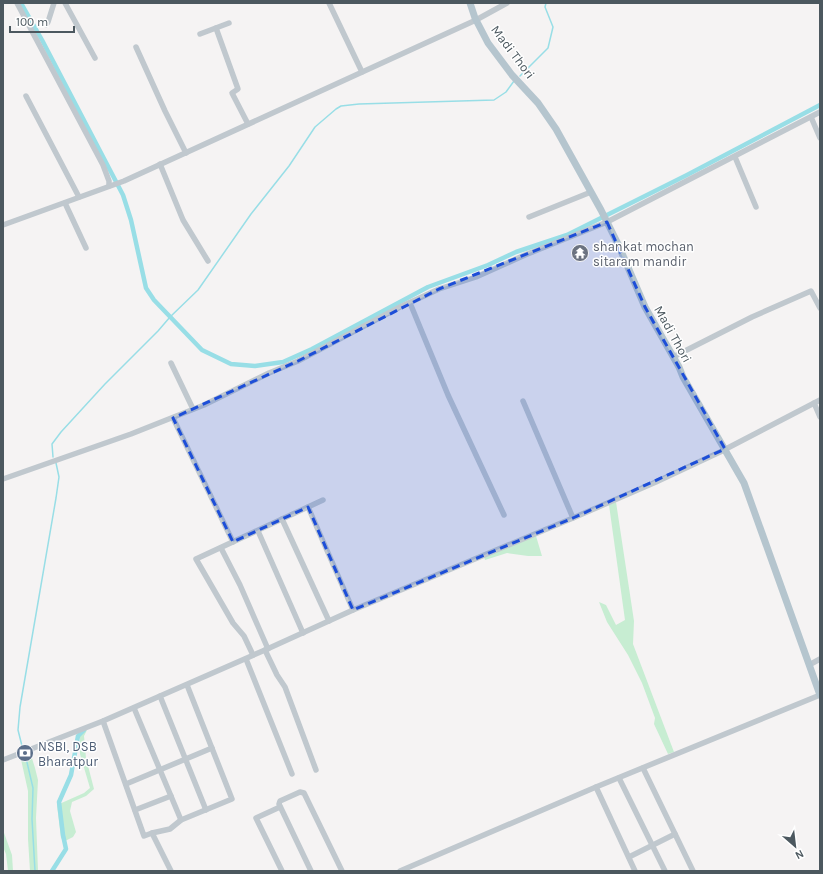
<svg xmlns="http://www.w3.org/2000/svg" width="823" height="874" font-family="Karla,sans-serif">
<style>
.green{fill:#c7edd2}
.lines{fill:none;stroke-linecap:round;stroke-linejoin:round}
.stream{stroke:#98dee6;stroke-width:1.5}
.canal{stroke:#98dee6;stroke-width:4.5}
.minor{stroke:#c0c8ce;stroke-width:5.5}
.major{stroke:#b5c5ce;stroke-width:7}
.marked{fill:#1d4ed8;fill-opacity:0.2;stroke:#1d4ed8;stroke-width:3;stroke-dasharray:8 5;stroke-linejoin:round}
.labels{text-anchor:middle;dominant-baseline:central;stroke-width:3;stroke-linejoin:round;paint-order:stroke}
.street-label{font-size:13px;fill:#4c585f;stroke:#fff}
.worship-label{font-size:13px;fill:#5b616d;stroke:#fff;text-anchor:start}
.service-label{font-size:13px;fill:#4e5e75;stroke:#fff;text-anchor:start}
</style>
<rect width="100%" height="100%" fill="#f5f3f3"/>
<g class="green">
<path d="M616 502 634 621 633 644 674 752 668 754 654 724 655 718 642 683 628 655 607 622 599 602 606 605 616 625 625 620 609 505Z"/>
<path d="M536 536 542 556H528L507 553 485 560 484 557Z"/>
<path d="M87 730 84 736 86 758 94 789 86 796 72 802 70 811 76 832 73 837 65 841 61 838 57 805 84 793 90 788 80 754V733Z"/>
<path d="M30 752 35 768 38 780 36 818 38 871H30L28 839V791L20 755Z"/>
<path d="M3 830 12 855 13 871H8L6 854 3 847Z"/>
</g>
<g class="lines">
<g class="stream">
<path d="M520 76 548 48 553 27 545 7 546 3"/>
<path d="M53 457 52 444 61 432 105 384 158 331 170 317 198 290 251 214 289 166 315 127 336 109 341 106 359 104 494 100 506 92 514 81"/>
<path d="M23 750 18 730 20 707 56 498 59 477 56 463"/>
<path d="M26 758 33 788 32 819 35 871"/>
</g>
<g class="canal">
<path d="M21 3 42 40 123 195 131 220 146 288 154 300 202 350 231 364 255 366 283 362 312 349 428 287 488 265 516 252 567 235 687 175 820 105"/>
<path d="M52 871 66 849 63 835 59 802 71 775 78 736 84 730"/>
</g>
<g class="minor">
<path d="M17 3 103 165 109 181V186"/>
<path d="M65 3 95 58"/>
<path d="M329 3 362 72"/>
<path d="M46 25 48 22 54 3"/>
<path d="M216 28 238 89 232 93 248 124"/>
<path d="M200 34 229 23"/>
<path d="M136 47 165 111 186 153"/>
<path d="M26 96 79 197"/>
<path d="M811 117 820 138"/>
<path d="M735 157 756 207"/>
<path d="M160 164 183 220 208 261"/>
<path d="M65 203 86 248"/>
<path d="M529 217 591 192"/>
<path d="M3 225 124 181 476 20 507 3"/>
<path d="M410 303 448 395 504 515"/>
<path d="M673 357 752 317 811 291 820 308"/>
<path d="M171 363 193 409"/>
<path d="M523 401 573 518"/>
<path d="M814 403 820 417"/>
<path d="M173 418 233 542"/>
<path d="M3 479 131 434 204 405 269 373 298 361 400 307 439 289 476 277 525 255 607 222 820 112"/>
<path d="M308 507 353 610"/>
<path d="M282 519 329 621"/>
<path d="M258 531 303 633"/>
<path d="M221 548 240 585 268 649"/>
<path d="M265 650 277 675 285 687 316 770"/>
<path d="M253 655 244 636 233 623 196 559 323 500"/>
<path d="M246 659 292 774"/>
<path d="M809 665 820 659"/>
<path d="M160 696 206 810"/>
<path d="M134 708 181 820"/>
<path d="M103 721 144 836 152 833 170 829 181 820 232 799 187 685"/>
<path d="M3 760 103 721 265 650 353 610 573 518 656 482 720 452 820 400"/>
<path d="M643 768 693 871"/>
<path d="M619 778 665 871"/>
<path d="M126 784 212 748"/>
<path d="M596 787 635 871"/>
<path d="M280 807 256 818 282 871"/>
<path d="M135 810 171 796"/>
<path d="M152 833 171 871"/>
<path d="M629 857 675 834"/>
<path d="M311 871 279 804 280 801 300 792 304 793 342 871"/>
<path d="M400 871 596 787 820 695"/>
</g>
<path class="major" d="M470 3 475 18 488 43 512 75 538 103 556 129 601 210 618 244 645 307 679 367 683 377 744 483 820 695"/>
</g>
<path class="marked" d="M607 222 645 307 725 449 573 518 353 610 308 507 233 542 173 418 298 361 439 289Z"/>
<defs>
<g id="temple-disc" transform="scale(0.9)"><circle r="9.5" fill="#6b7280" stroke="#fff"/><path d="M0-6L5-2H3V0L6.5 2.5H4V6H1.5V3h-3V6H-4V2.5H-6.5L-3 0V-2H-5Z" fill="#fff"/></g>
<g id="bank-disc" transform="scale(0.9)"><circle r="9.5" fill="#5c6f8a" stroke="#fff"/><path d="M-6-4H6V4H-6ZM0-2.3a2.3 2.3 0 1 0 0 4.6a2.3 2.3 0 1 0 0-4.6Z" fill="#fff"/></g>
</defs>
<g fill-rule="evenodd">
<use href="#temple-disc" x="580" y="253"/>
<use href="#bank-disc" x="25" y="753"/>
</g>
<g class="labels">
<g class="street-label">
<text transform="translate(513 52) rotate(53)">Madi Thori</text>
<text transform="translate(673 334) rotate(61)">Madi Thori</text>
</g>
<g class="worship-label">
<text x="593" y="246">shankat mochan<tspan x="593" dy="15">sitaram mandir</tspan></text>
</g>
<g class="service-label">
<text x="38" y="746">NSBI, DSB<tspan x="38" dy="15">Bharatpur</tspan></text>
</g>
</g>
<rect width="823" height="874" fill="none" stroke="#4c585f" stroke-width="8"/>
<g transform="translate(795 846) rotate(152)" stroke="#ffffff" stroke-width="3" paint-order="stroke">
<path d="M0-3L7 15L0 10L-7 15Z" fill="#4c585f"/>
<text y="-6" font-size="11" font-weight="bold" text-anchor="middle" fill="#4c585f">N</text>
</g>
<path d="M10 26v6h64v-6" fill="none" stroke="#4c585f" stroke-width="2"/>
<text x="16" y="26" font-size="12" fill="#4c585f" stroke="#ffffff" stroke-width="3" paint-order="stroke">100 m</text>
</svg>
